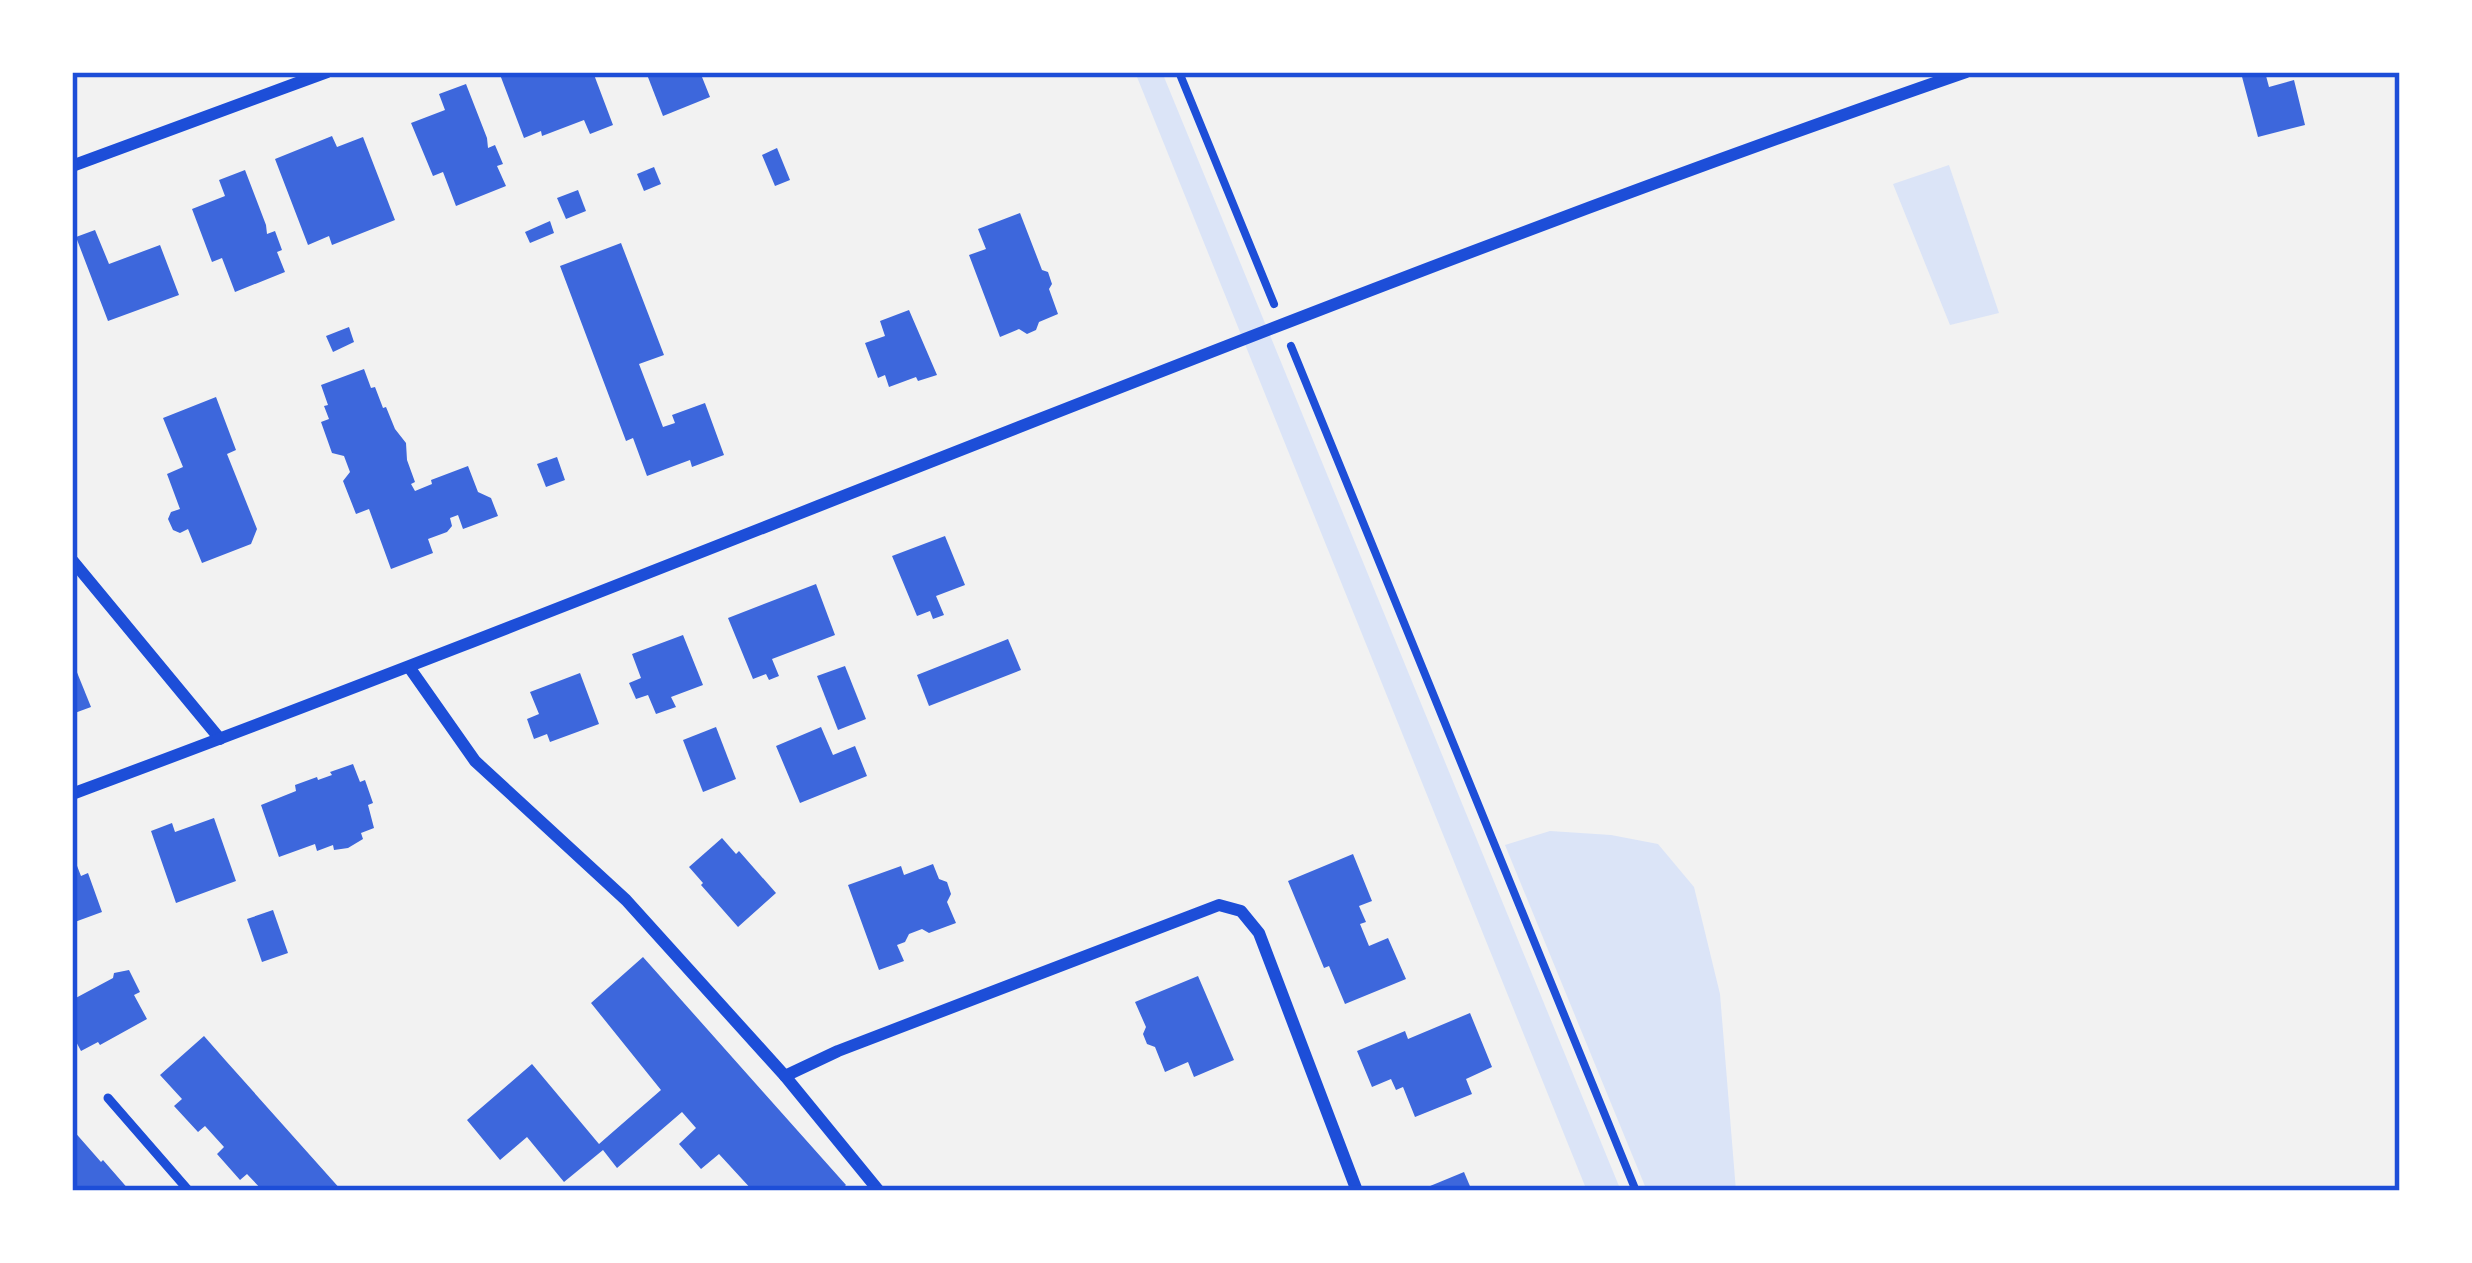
<svg xmlns="http://www.w3.org/2000/svg" width="2472" height="1263" font-family="'Libre Baskerville',serif">
<style>
.green{fill:#dbe4f7}
.building{fill:#3d67dc}
.lines{fill:none;stroke-linecap:round;stroke-linejoin:round}
.path{stroke:#1d4ed8;stroke-width:8}
.service{stroke:#1d4ed8;stroke-width:9}
.minor{stroke:#1d4ed8;stroke-width:12}
.neatline{fill:none;stroke:#1d4ed8;stroke-width:4.5}
</style>
<rect width="100%" height="100%" fill="#f2f2f2"/>
<g class="green">
<path d="M1135 72H1162L1621 1191H1587Z"/>
<path d="M1949 165 1999 313 1950 325 1893 184Z"/>
<path d="M1550 831 1611 835 1658 844 1694 887 1720 994 1736 1191H1647L1505 845Z"/>
</g>
<g class="building">
<path d="M499 72H593L613 125 590 134 584 120 542 136 541 131 524 138Z"/>
<path d="M646 72H700L710 97 663 116Z"/>
<path d="M2245 72H2265L2269 87 2294 80 2305 125 2258 137 2241 73Z"/>
<path d="M466 84 487 138 488 148 495 145 503 164 497 166 506 186 456 206 443 172 433 176 411 123 445 110 439 94Z"/>
<path d="M332 136 337 147 363 137 395 220 332 245 329 236 308 245 275 159Z"/>
<path d="M777 148 790 180 775 186 762 155Z"/>
<path d="M654 167 661 184 644 191 637 174Z"/>
<path d="M245 170 266 225 267 234 275 231 282 250 277 252 285 272 235 292 222 258 212 262 192 209 225 196 219 180Z"/>
<path d="M578 190 586 211 566 219 557 198Z"/>
<path d="M1020 213 1042 270 1048 272 1052 284 1049 289 1058 314 1039 322 1036 330 1027 334 1019 329 1000 337 969 255 986 249 978 229Z"/>
<path d="M550 221 554 233 530 243 525 232Z"/>
<path d="M95 230 109 264 160 245 179 295 108 321 76 237Z"/>
<path d="M621 243 664 355 639 364 663 427 675 423 672 415 705 403 724 455 692 467 690 460 647 476 633 438 626 441 560 266Z"/>
<path d="M909 310 937 375 918 381 916 377 889 387 885 375 878 378 865 343 885 336 880 321Z"/>
<path d="M349 327 354 342 333 352 326 336Z"/>
<path d="M364 369 371 388 375 387 383 408 386 407 395 429 406 443 407 460 415 482 411 484 415 491 432 484 431 480 468 466 478 492 491 498 498 516 463 529 458 515 450 518 452 526 447 532 428 539 433 553 391 569 369 509 356 514 343 481 350 472 344 456 332 453 321 422 329 419 324 406 328 405 321 385Z"/>
<path d="M216 397 236 450 227 454 257 529 251 544 202 563 188 529 180 533 173 530 168 519 171 512 180 509 167 474 183 467 163 418Z"/>
<path d="M557 457 565 480 546 487 537 464Z"/>
<path d="M945 536 965 585 936 596 944 615 933 619 930 611 917 616 892 556Z"/>
<path d="M816 584 835 635 772 659 779 676 769 680 766 674 753 679 728 618Z"/>
<path d="M683 635 703 685 671 697 676 707 656 714 648 695 636 699 629 683 641 678 632 654Z"/>
<path d="M1008 639 1021 670 929 706 917 675Z"/>
<path d="M72 660 91 707 72 714Z"/>
<path d="M845 666 866 719 838 730 817 676Z"/>
<path d="M580 673 599 724 550 742 547 734 534 739 527 719 539 714 530 692Z"/>
<path d="M716 727 736 779 703 792 683 740Z"/>
<path d="M821 727 833 755 855 746 867 776 800 803 776 746Z"/>
<path d="M353 764 360 782 365 780 373 803 368 805 374 828 361 833 363 839 348 848 334 850 333 845 317 851 315 844 279 857 261 805 296 791 295 785 317 777 318 780 332 775 330 772Z"/>
<path d="M214 818 236 881 176 903 151 831 172 823 175 832Z"/>
<path d="M722 838 736 854 739 851 776 893 738 927 701 885 703 883 689 867Z"/>
<path d="M72 853 81 876 88 873 102 912 72 923Z"/>
<path d="M1353 854 1372 901 1359 906 1366 922 1360 924 1369 946 1388 938 1406 979 1345 1004 1329 966 1324 968 1288 881Z"/>
<path d="M933 864 939 879 947 882 951 894 947 902 956 923 929 933 922 929 909 934 905 942 897 945 904 961 879 970 848 885 901 866 904 875Z"/>
<path d="M273 910 288 953 262 962 247 919Z"/>
<path d="M643 957 846 1185 840 1191H753L719 1154 701 1169 679 1144 696 1128 682 1112 617 1168 603 1150 564 1182 527 1137 500 1160 467 1120 532 1064 599 1144 661 1090 591 1003Z"/>
<path d="M129 970 140 992 134 995 147 1019 100 1045 98 1042 81 1051 72 1034V1000L113 978 114 973Z"/>
<path d="M1198 976 1234 1060 1194 1077 1188 1062 1165 1072 1155 1047 1147 1044 1143 1034 1146 1027 1135 1002Z"/>
<path d="M1470 1013 1492 1067 1466 1079 1472 1094 1415 1117 1403 1087 1396 1090 1391 1079 1372 1087 1357 1051 1405 1031 1408 1039Z"/>
<path d="M204 1036 226 1061 342 1191H263L247 1174 240 1180 217 1154 224 1147 205 1126 198 1132 174 1106 182 1099 160 1075Z"/>
<path d="M72 1129 101 1162 103 1160 130 1191H72Z"/>
<path d="M1464 1172 1472 1191H1418Z"/>
</g>
<g class="lines">
<g class="path">
<path d="M1179 72 1274 304"/>
<path d="M1291 346 1636 1191"/>
</g>
<path class="service" d="M108 1098 189 1191"/>
<g class="minor">
<path d="M72 166 327 72"/>
<path d="M72 560 220 739"/>
<path d="M409 667 475 761 626 900 785 1076 879 1191"/>
<path d="M72 794C706 559 1327 293 1966 72"/>
<path d="M785 1076 838 1051 1219 905 1241 911 1259 933 1357 1191"/>
</g>
</g>
<rect width="2472" height="1263" fill="none" stroke="#ffffff" stroke-width="150"/>
<rect x="75" y="75" width="2322" height="1113" class="neatline"/>
</svg>
